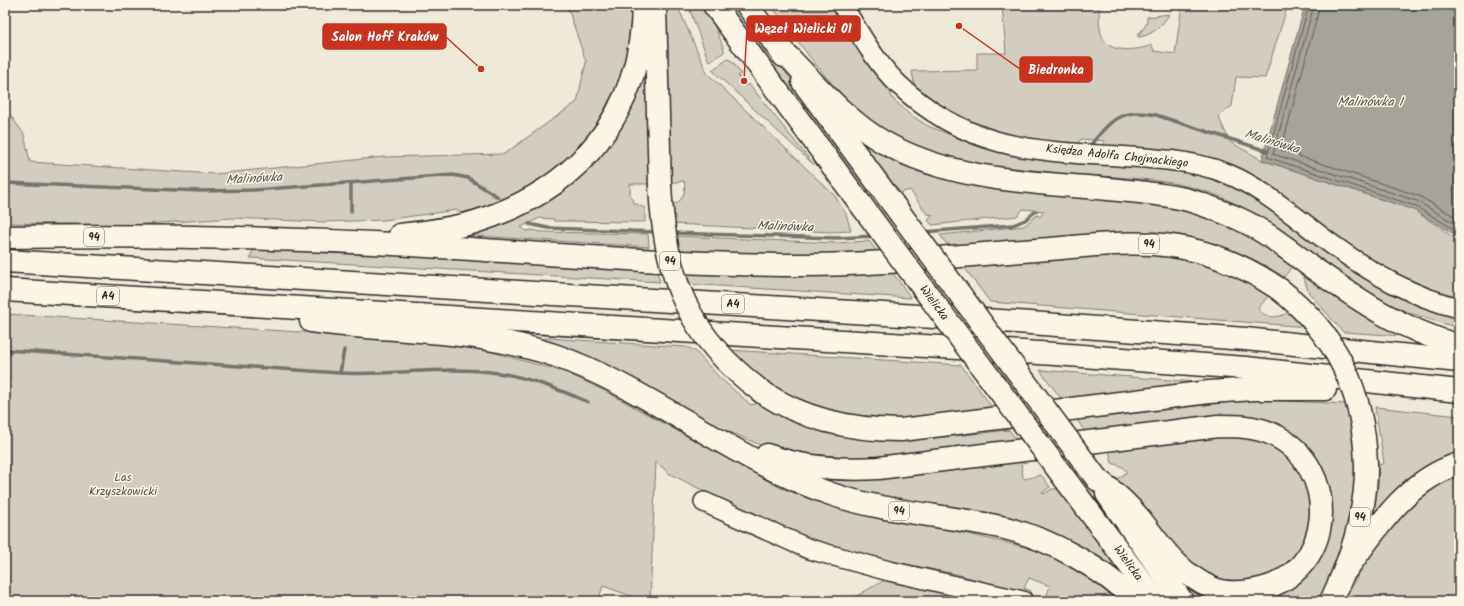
<svg xmlns="http://www.w3.org/2000/svg" width="1464" height="606" font-family="Kalam,sans-serif">
<style>
.green{fill:#d2cdc0;stroke:#7e7c76}
.water{fill:#a6a399;stroke:#75736d}
.lines{fill:none;stroke-linecap:round;stroke-linejoin:round}
.shore{stroke:#5c5b57;stroke-width:1}
.stream{stroke:#75736d;stroke-width:3.5}
.minor-casing{stroke:#2b2b2b;stroke-width:22}
.major-casing{stroke:#2b2b2b;stroke-width:25}
.highway-casing{stroke:#2b2b2b;stroke-width:25}
.minor{stroke:#fcf5e5;stroke-width:19}
.major{stroke:#fcf5e5;stroke-width:22}
.highway{stroke:#fcf5e5;stroke-width:22}
.major-bridge-casing{stroke:#2b2b2b;stroke-width:25;stroke-linecap:butt}
.highway-bridge-casing{stroke:#2b2b2b;stroke-width:25;stroke-linecap:butt}
.major-bridge{stroke:#fcf5e5;stroke-width:22}
.highway-bridge{stroke:#fcf5e5;stroke-width:22}
.labels{text-anchor:middle;dominant-baseline:central;stroke-width:3;stroke-linejoin:round;paint-order:stroke}
.shield{fill:#fcf5e5;stroke:#6a6863;stroke-width:1}
.shield-label{font-size:11px;font-weight:bold;fill:#2b2b2b}
.street-label{font-size:12px;fill:#2b2b2b;stroke:#fcf5e5}
.park-label{font-size:12px;fill:#555450;stroke:#fcf5e5}
.water-label{font-size:13px;font-style:italic;fill:#565552;stroke:#fcf5e5}
.leader{fill:none;stroke:#c8321e;stroke-width:1.5}
.callout-dot{fill:#c8321e;stroke:#fcf5e5;stroke-width:1.5}
.callout{fill:#c8321e;stroke:#c8321e;stroke-width:1.5}
.callout-label{font-size:13px;text-anchor:middle;font-weight:bold;fill:#fff}
</style>
<rect width="100%" height="100%" fill="#efe9da"/>
<filter id="ink" filterUnits="userSpaceOnUse"><feTurbulence type="fractalNoise" baseFrequency=".025" numOctaves="2"/><feDisplacementMap in="SourceGraphic" scale="8" xChannelSelector="R" yChannelSelector="G"/><feConvolveMatrix kernelMatrix="1 2 1 2 8 2 1 2 1" color-interpolation-filters="sRGB"/></filter>
<g filter="url(#ink)">
<g class="green">
<path d="M567 5H632L628 47 620 80 598 121 578 148 555 169 509 199 462 213 457 210 384 220 323 222 232 218 131 225 5 223V108L24 134 30 162 214 174 384 157 504 154 577 102 586 62Z"/>
<path d="M662 5H677L707 73 835 196 846 214 851 231 831 232 673 224 672 219H675L673 205C684 200 686 192 684 181L667 183Z"/>
<path d="M688 5H704L711 17 724 49V52L709 62Z"/>
<path d="M724 5H736L877 196 868 197Z"/>
<path d="M771 5H834L885 76 892 98 909 114 928 126 971 143 1045 157 1162 166 1204 174 1245 191 1459 313V328C1435 321 1411 315 1388 303 1330 272 1282 222 1221 197 1178 179 1130 178 1084 175 1016 170 936 169 878 126 834 94 803 48 771 5Z"/>
<path d="M1002 5H1099C1100 14 1098 27 1102 36 1108 55 1139 50 1152 45L1154 51 1175 54 1182 5H1288L1265 78 1236 77 1232 106 1218 116 1230 142 1262 160 1414 210 1459 241V300L1440 297 1372 263 1292 202 1248 174 1105 149 1104 141 1081 139 1074 148 1034 143 952 118 915 88 912 71 977 70V53H1006Z"/>
<path d="M1169 14C1163 26 1151 36 1138 37V33H1140L1147 23V17Z"/>
<path d="M647 56 649 184H630V195L634 203 645 208V222L554 221V219L540 218 521 227 526 231 531 230 543 232 648 234 649 247 447 234 552 196Z"/>
<path d="M728 59 732 61 741 74 738 76 744 86 749 84 814 165 712 70Z"/>
<path d="M859 141C883 156 907 170 935 177 1017 199 1103 191 1186 210 1228 219 1265 246 1301 269 1335 292 1370 314 1404 336L1343 332 1309 293 1303 275 1292 267 1284 277C1240 248 1193 233 1140 233L949 247 940 235 1024 226 1037 215 1040 217 1044 211 1023 209 1017 216 932 225 928 220 933 215 927 214 910 190 896 194Z"/>
<path d="M675 236 836 243 869 241 878 253C811 255 744 254 678 250Z"/>
<path d="M254 247 655 266 660 282 250 258Z"/>
<path d="M1087 253 1188 255 1271 292 1258 309C1267 320 1280 318 1291 311L1307 327 990 302 961 263Z"/>
<path d="M682 267 890 269 911 298 687 284Z"/>
<path d="M5 314 366 336 467 345 567 373 605 391 781 488 864 515 955 531 1033 549 1079 571 1119 601H1052L1046 598 1050 586 1029 578 1024 588 1031 591 1030 595 956 574 858 555 786 532 670 474 656 462 650 601H645L603 586 598 601H5Z"/>
<path d="M547 338 686 347 694 350 721 379 751 405 758 403C843 454 916 440 1009 430L1020 444 845 462 765 447 716 426 624 375 540 341 541 339Z"/>
<path d="M730 350 961 365 997 414 872 422 793 402 749 370Z"/>
<path d="M1040 370 1222 384 1065 404Z"/>
<path d="M1267 400 1348 404 1357 456 1353 525 1321 601H1191L1173 575 1244 600 1324 537 1289 436H1088L1077 420 1230 402Z"/>
<path d="M1375 407 1459 416V454L1373 518 1378 485 1379 465 1384 463Z"/>
<path d="M1229 434 1268 442 1297 462 1313 496 1309 540 1282 573 1234 585 1195 571 1116 478H1119L1127 472 1123 467 1112 463 1109 450Z"/>
<path d="M1031 460 1021 462 1023 477 1025 479 1041 475 1050 487 1042 493 1044 494 1052 489H1061L1143 595 1114 573 906 504 809 478Z"/>
<path d="M1459 472V601H1344L1375 544 1400 511 1418 500 1440 483Z"/>
<path d="M1087 481 1172 601H1166L1079 483Z"/>
<path d="M890 577 979 601H854L853 598Z"/>
</g>
<path class="water" d="M1305 5H1459V237L1414 210 1262 160Z"/>
<g class="lines">
<g class="shore">
<path d="M1309 5 1267 157 1415 206 1459 232"/>
<path d="M1314 5 1273 154 1417 201 1459 226"/>
<path d="M1320 5 1281 150 1419 196 1459 219"/>
</g>
<g class="stream">
<path d="M1089 147C1109 122 1121 107 1156 115L1267 151"/>
<path d="M5 183 201 191 254 190 453 175 468 178 498 197"/>
<path d="M351 212V183"/>
<path d="M529 224 548 228 657 232"/>
<path d="M923 232 1013 225 1025 220 1036 211"/>
<path d="M671 233 837 238 875 236"/>
<path d="M5 350 340 373 344 350"/>
<path d="M340 373C392 376 446 365 498 373 528 377 560 390 588 402"/>
</g>
<g class="minor-casing">
<g id="minor">
<path d="M842 5C859 32 875 62 898 84 965 148 1030 151 1118 156 1158 159 1200 160 1237 178 1273 196 1302 223 1334 246 1373 274 1413 297 1459 308"/>
<path d="M704 502 809 549 889 571 1023 601"/>
</g>
</g>
<g class="major-casing">
<g id="major">
<path d="M714 5 862 206"/>
<path d="M747 5 784 56"/>
<path d="M803 82 893 204"/>
<path d="M1068 483 1156 601"/>
<path d="M1107 494 1182 601"/>
</g>
</g>
<g class="highway-casing">
<g id="highway">
<path d="M655 8 660 185"/>
<path d="M773 41C805 73 846 122 885 143 957 183 1039 182 1119 190 1140 192 1163 194 1184 199 1201 203 1218 210 1235 217 1263 229 1289 250 1313 268 1363 303 1399 328 1459 346"/>
<path d="M400 235C425 232 451 229 475 222 578 190 642 114 643 5"/>
<path d="M5 237C134 235 264 237 393 244 530 252 668 265 805 265 887 265 969 254 1050 249 1084 246 1119 242 1153 244 1201 247 1241 263 1279 289"/>
<path d="M5 261 1017 322 1245 339 1459 361"/>
<path d="M5 290 1055 354 1246 368 1459 391"/>
<path d="M311 321C397 333 488 328 570 361 660 397 738 462 831 494 887 513 947 515 1005 528 1053 540 1100 567 1136 601"/>
<path d="M762 392C804 420 852 430 901 430L1209 392 1254 389H1325"/>
<path d="M767 455C802 468 841 470 878 468L1218 426C1236 426 1255 426 1272 434 1343 467 1336 575 1256 590 1241 593 1226 594 1212 588 1179 574 1161 546 1141 520 1128 504 1113 491 1097 479"/>
<path d="M1346 570C1376 529 1408 479 1459 464"/>
<path d="M1331 601C1351 559 1367 511 1366 464"/>
</g>
</g>
<use href="#minor" class="minor"/>
<use href="#major" class="major"/>
<use href="#highway" class="highway"/>
<g class="major-bridge-casing">
<g id="major-bridge">
<path d="M893 204 1097 479"/>
<path d="M862 206 1068 483"/>
</g>
</g>
<g class="highway-bridge-casing">
<g id="highway-bridge">
<path d="M660 185C664 276 688 337 762 392"/>
<path d="M1279 289C1336 333 1364 393 1366 464"/>
</g>
</g>
<use href="#major-bridge" class="major-bridge"/>
<use href="#highway-bridge" class="highway-bridge"/>
</g>
</g>
<g class="labels">
<g class="shield">
<rect x="84" y="228" width="20" height="18" rx="3"/>
<rect x="1139" y="235" width="20" height="18" rx="3"/>
<rect x="660" y="252" width="20" height="18" rx="3"/>
<rect x="97" y="287" width="22" height="18" rx="3"/>
<rect x="722" y="295" width="22" height="18" rx="3"/>
<rect x="889" y="502" width="20" height="18" rx="3"/>
<rect x="1350" y="508" width="20" height="18" rx="3"/>
</g>
<g class="shield-label">
<text x="94" y="237">94</text>
<text x="1149" y="244">94</text>
<text x="670" y="261">94</text>
<text x="108" y="296">A4</text>
<text x="733" y="304">A4</text>
<text x="899" y="511">94</text>
<text x="1360" y="517">94</text>
</g>
<g class="street-label">
<text transform="translate(1117 156) rotate(6)">Księdza Adolfa Chojnackiego</text>
<text transform="translate(934 303) rotate(53)">Wielicka</text>
<text transform="translate(1128 563) rotate(54)">Wielicka</text>
</g>
<g class="park-label">
<text x="123" y="477">Las<tspan x="123" dy="14">Krzyszkowicki</tspan></text>
</g>
<g class="water-label">
<text x="1370" y="102">Malinówka 1</text>
<text transform="translate(1272 142) rotate(17)">Malinówka</text>
<text transform="translate(254 179) rotate(-3)">Malinówka</text>
<text transform="translate(785 227) rotate(2)">Malinówka</text>
</g>
</g>
<path class="leader" d="M744 81L747 28M481 69L446 37M959 26L1020 69"/>
<g class="callout-dot">
<circle cx="744" cy="81" r="4"/>
<circle cx="481" cy="69" r="4"/>
<circle cx="959" cy="26" r="4"/>
</g>
<g class="callout">
<rect x="747" y="16" width="113" height="25" rx="4"/>
<rect x="323" y="24" width="123" height="25" rx="4"/>
<rect x="1020" y="57" width="72" height="25" rx="4"/>
</g>
<g class="callout-label">
<text x="803" y="33">Węzeł Wielicki 01</text>
<text x="385" y="41">Salon Hoff Kraków</text>
<text x="1056" y="74">Biedronka</text>
</g>
<rect width="1464" height="606" fill="none" stroke="#fcf5e5" stroke-width="20"/>
<rect x="10" y="10" width="1444" height="586" fill="none" stroke="#2b2b2b" stroke-width="1.5" filter="url(#ink)"/>
</svg>
